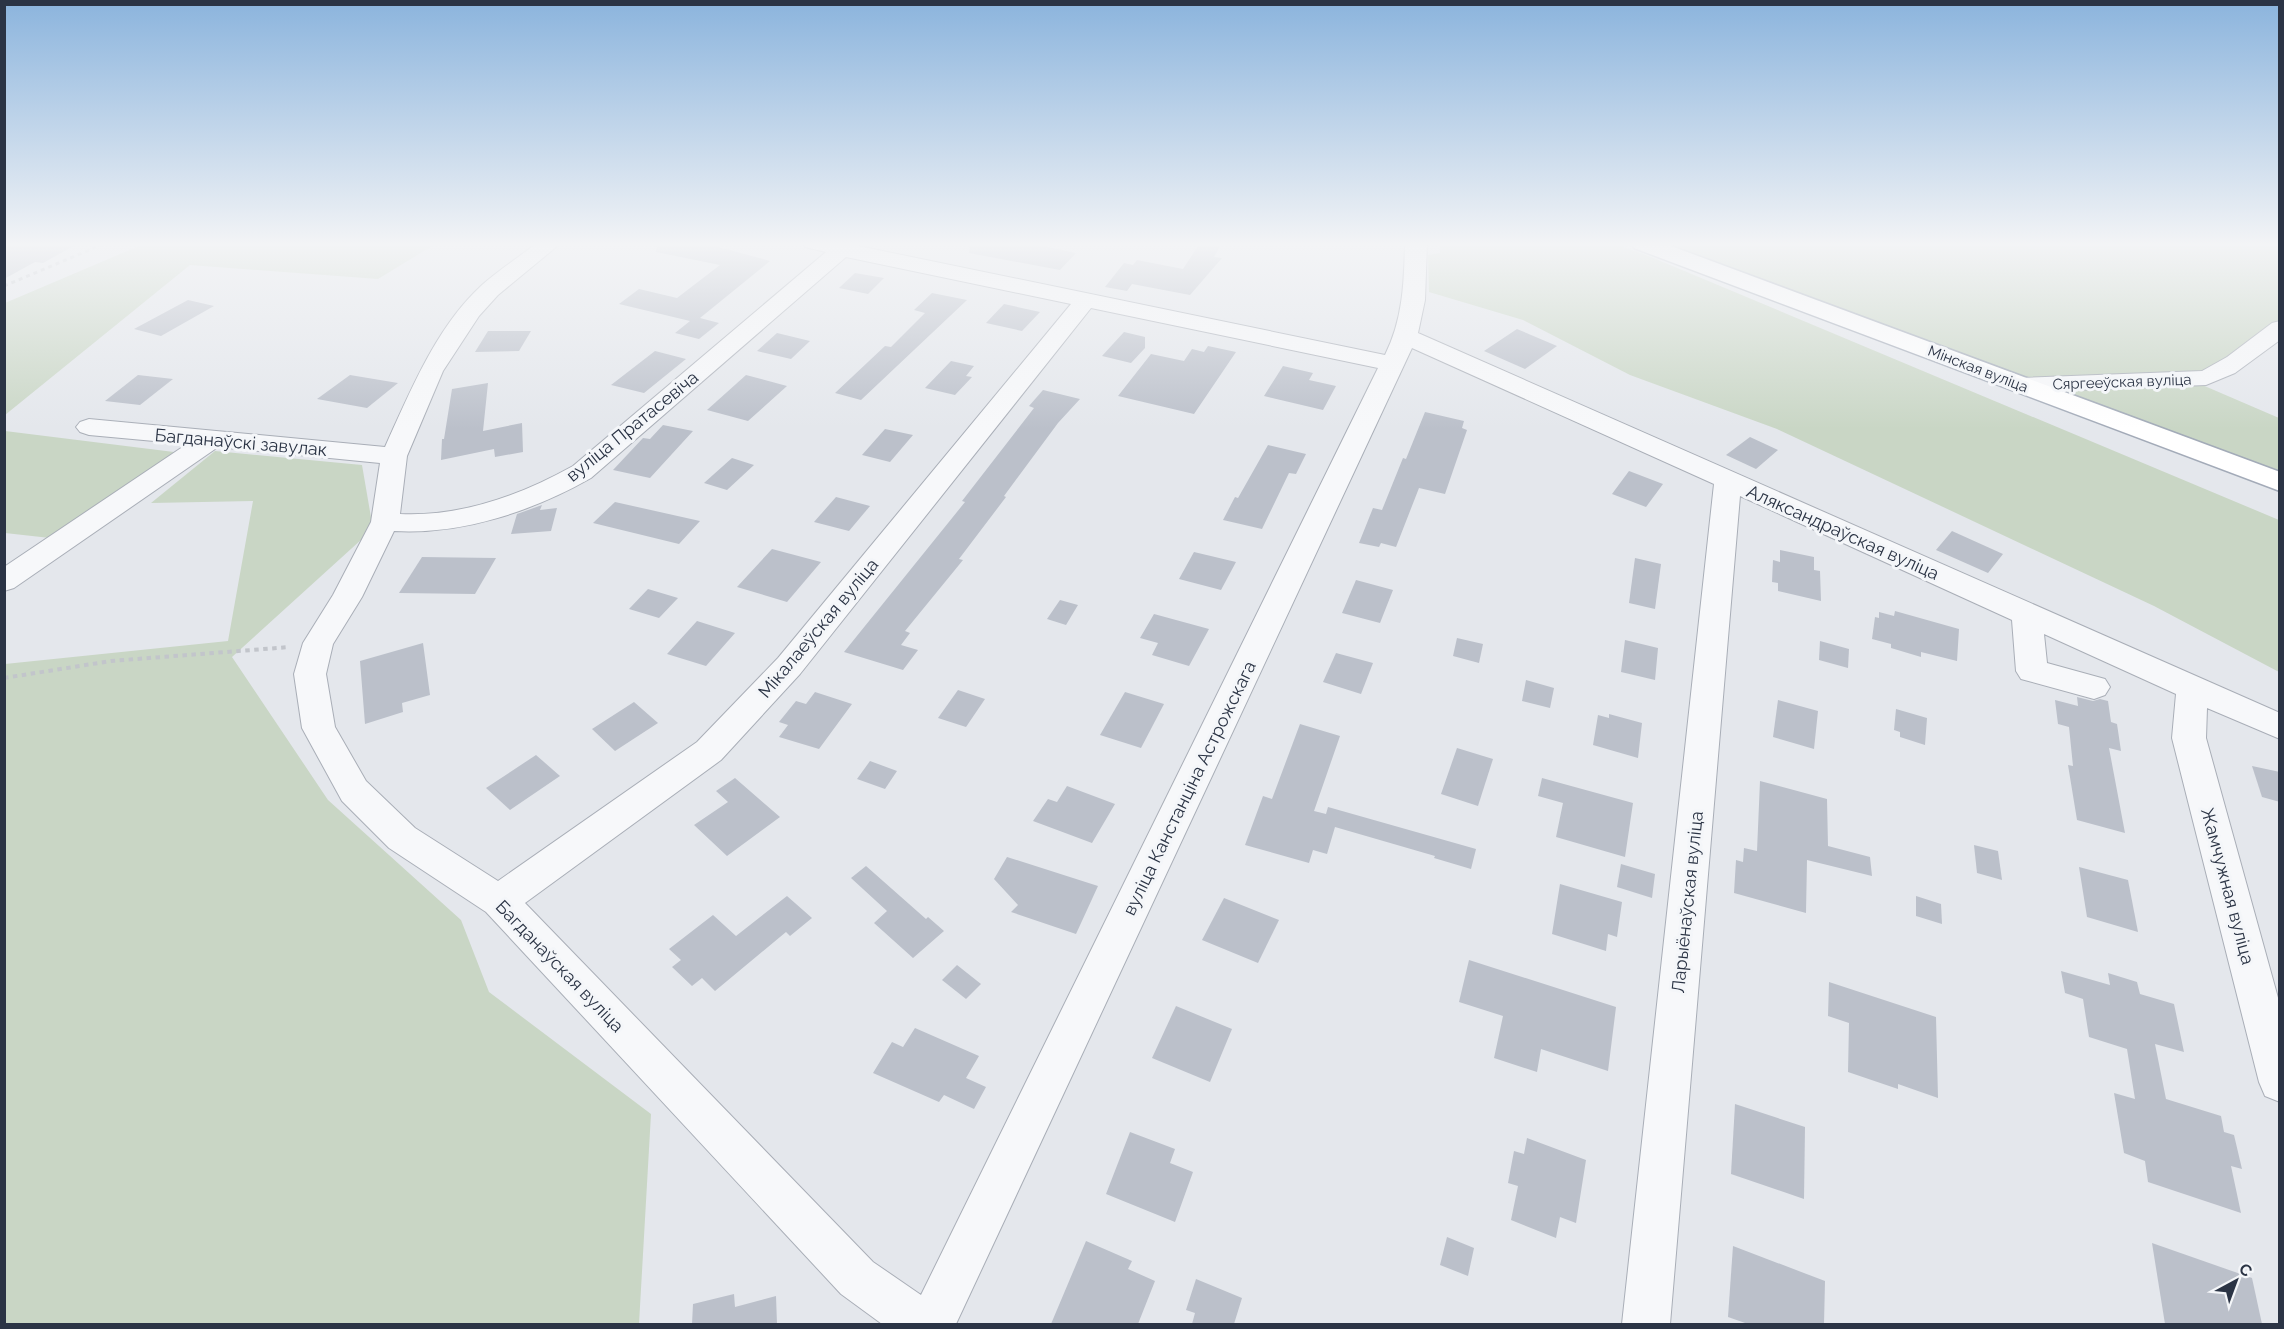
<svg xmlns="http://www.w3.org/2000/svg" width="2284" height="1329" font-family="Raleway,sans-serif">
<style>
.green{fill:#c9d6c5}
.building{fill:#bbc0ca}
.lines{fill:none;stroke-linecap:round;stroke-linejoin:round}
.minor-casing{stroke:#a9aeb7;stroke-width:2}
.major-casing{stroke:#a3abb8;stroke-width:3}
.path-far1{stroke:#c2c5cb;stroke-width:3;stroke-dasharray:4 4;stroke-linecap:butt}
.path{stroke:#c2c5cb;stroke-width:4;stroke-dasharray:4.5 4.5;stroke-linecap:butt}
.minor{fill:#f7f8fa;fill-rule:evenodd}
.major{fill:#fff;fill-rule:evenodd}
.labels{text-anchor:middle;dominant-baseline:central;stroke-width:6;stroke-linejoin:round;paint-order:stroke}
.far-street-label{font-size:15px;fill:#2b3445;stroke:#f4f6f9}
.street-label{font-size:18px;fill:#2b3445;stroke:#f4f6f9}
</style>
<rect width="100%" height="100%" fill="#e4e7ec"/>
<g class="green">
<path d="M146 243H437L378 279 190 265 5 415V303Z"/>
<path d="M1440 243H1613L1651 257 2279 520V672L2154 606 1777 429 1630 375 1523 320 1429 292 1428 255 1440 253Z"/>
<path d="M1642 243H2279V328L2193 381 2279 418V482Z"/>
<path d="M5 431 174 452 50 538 5 533Z"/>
<path d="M215 451 362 465 373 529 232 657 328 800 461 920 489 992 651 1114 639 1324H5V664L228 641 253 501 151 503Z"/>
</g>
<g class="building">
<path d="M4 243H79L43 263 35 262 4 279Z"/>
<path d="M657 243H704L770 261 700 318 719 323 699 339 675 333 690 321 619 304 639 289 677 298 720 265 656 252Z"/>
<path d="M970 243H1029L1076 253 1060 270 969 253Z"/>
<path d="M1200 243 1220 246 1214 257 1222 258 1190 295 1132 284 1127 291 1105 287 1124 263 1133 265 1137 260 1183 269Z"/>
<path d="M855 273 884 278 868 294 839 288Z"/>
<path d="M932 293 967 300 861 400 835 393 885 346 891 347 925 313 914 310Z"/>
<path d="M188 300 214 306 161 336 134 329Z"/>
<path d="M1004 304 1040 312 1022 331 986 323Z"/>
<path d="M1517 329 1557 346 1525 369 1484 351Z"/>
<path d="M488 331H531L519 351 475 352Z"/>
<path d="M1124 332 1145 337V348L1131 363 1102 356Z"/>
<path d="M777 333 810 341 791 359 757 351Z"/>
<path d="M1208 346 1236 352 1194 414 1118 396 1151 354 1184 361 1192 349 1204 352Z"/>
<path d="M655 351 686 359 644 393 611 385Z"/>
<path d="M951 361 974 366 966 376 972 377 955 395 925 388Z"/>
<path d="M1283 366 1313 373 1309 380 1336 386 1323 410 1264 396Z"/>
<path d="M138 375 173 379 140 405 105 401Z"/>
<path d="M350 375 398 383 367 408 317 399Z"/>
<path d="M746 375 787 386 748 421 707 410Z"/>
<path d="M488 383 483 431 522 423 523 452 495 457 494 449 441 460 442 439H444L452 389Z"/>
<path d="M1043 390 1080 399 1058 423 1004 496 1006 497 959 559 963 560 905 631 910 633 901 645 918 650 903 670 844 652 965 502 962 501 1034 408 1029 406Z"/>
<path d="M1425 412 1464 421 1462 428 1467 430 1445 494 1419 488 1396 547 1381 543 1379 547 1359 543 1373 508 1382 510 1403 458 1406 459Z"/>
<path d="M663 425 693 431 650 478 613 470 643 438 650 439Z"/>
<path d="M885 429 913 435 890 462 862 455Z"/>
<path d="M1750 437 1778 450 1756 469 1726 455Z"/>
<path d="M1268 445 1306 454 1296 474 1289 473 1262 529 1223 520 1235 497 1238 498Z"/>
<path d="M732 458 754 465 727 490 704 483Z"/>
<path d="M1629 471 1663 484 1646 507 1612 494Z"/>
<path d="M836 497 870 506 849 531 814 522Z"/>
<path d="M615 502 700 521 679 544 593 523Z"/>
<path d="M542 505 540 510 557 508 551 531 511 534 517 514Z"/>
<path d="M1952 531 2003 554 1988 573 1936 550Z"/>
<path d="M772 549 821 562 787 602 737 587Z"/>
<path d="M1780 550 1814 557V570L1820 571 1821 601 1778 591V583L1772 582 1773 560 1780 562Z"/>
<path d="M1194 552 1236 562 1221 590 1179 579Z"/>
<path d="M422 557 496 558 475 594 399 593Z"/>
<path d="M1635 558 1661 564 1655 609 1629 603Z"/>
<path d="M1356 580 1393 590 1380 623 1342 613Z"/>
<path d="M648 589 678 598 659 618 629 609Z"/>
<path d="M1060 600 1078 605 1066 625 1047 619Z"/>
<path d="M1895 611 1959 629 1957 661 1921 652V657L1891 648V644L1872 639 1875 617 1879 618V612L1894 616Z"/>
<path d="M1154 614 1209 629 1189 666 1152 655 1158 643 1140 638Z"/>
<path d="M697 621 735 633 706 666 667 654Z"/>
<path d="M1457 638 1483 644 1479 663 1453 656Z"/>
<path d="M1625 640 1658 648 1655 680 1621 672Z"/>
<path d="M1820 641 1849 649 1848 668 1819 660Z"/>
<path d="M423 643 430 695 402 703 403 712 365 724 360 661Z"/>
<path d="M1336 653 1373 663 1361 694 1323 682Z"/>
<path d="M1526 680 1554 688 1550 708 1522 701Z"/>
<path d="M958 690 985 699 966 727 938 718Z"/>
<path d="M815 692 852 704 819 749 779 737 788 725 779 722 796 701 806 704Z"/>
<path d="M1125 692 1164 704 1141 748 1100 735Z"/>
<path d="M2077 697 2093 701 2100 699 2108 701 2111 722 2117 724 2121 751 2109 748 2125 833 2077 820 2068 765 2073 766 2069 727 2058 724 2055 700 2078 706Z"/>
<path d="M1778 700 1818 711 1814 749 1773 737Z"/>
<path d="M634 702 658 723 615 751 592 729Z"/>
<path d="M1896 709 1927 718 1925 745 1900 737V732L1894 730Z"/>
<path d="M1609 714 1642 723 1638 758 1593 745 1598 715 1609 718Z"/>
<path d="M1300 724 1340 736 1314 811 1326 814 1328 807 1476 849 1471 869 1434 858 1435 856 1335 827 1327 854 1313 850 1309 863 1245 845 1263 796 1272 799Z"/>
<path d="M1457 748 1493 759 1478 806 1441 794Z"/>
<path d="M536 755 560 776 510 810 486 788Z"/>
<path d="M870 761 897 771 885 789 857 779Z"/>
<path d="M2252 766 2280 772V802L2262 797Z"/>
<path d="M735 778 780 817 727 856 694 825 728 802 716 791Z"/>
<path d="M1542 778 1633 803 1625 857 1556 837 1563 803 1538 796Z"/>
<path d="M1760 781 1827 799 1828 846 1870 857 1872 876 1807 860 1806 913 1734 893 1736 860 1743 862 1744 848 1757 851Z"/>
<path d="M1067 786 1115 804 1092 843 1033 821 1048 799 1057 802Z"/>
<path d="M1974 845 1998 851 2002 880 1977 873Z"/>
<path d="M1007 857 1098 886 1076 934 1011 912 1018 905 994 879Z"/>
<path d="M1621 864 1655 874 1652 898 1617 887Z"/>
<path d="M866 866 926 919 928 917 944 931 913 958 874 923 887 911 851 878Z"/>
<path d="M2079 867 2128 880 2138 932 2087 917Z"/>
<path d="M1560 884 1622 902 1617 937 1608 934 1606 951 1552 934Z"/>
<path d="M787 896 812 918 790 936 786 932 715 991 702 978 692 986 672 967 681 960 669 949 713 915 736 936Z"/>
<path d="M1916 896 1941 904 1942 924 1916 916Z"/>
<path d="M1224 898 1279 920 1258 963 1202 940Z"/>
<path d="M1469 960 1616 1007 1608 1071 1541 1049 1537 1072 1494 1058 1503 1016 1459 1002Z"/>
<path d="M957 965 981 984 966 999 942 980Z"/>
<path d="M2061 971 2110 985 2108 973 2137 982 2140 994 2174 1004 2184 1052 2155 1044 2166 1099 2221 1116 2224 1132 2234 1135 2242 1169 2231 1166 2241 1213 2148 1182 2145 1161 2124 1153 2114 1093 2135 1099 2127 1049 2089 1037 2083 999 2065 993Z"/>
<path d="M1829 982 1936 1017 1938 1098 1898 1084V1089L1848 1072 1849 1023 1828 1016Z"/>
<path d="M1176 1006 1232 1029 1210 1082 1152 1058Z"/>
<path d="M915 1028 979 1056 966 1078 986 1087 974 1109 944 1095 939 1102 873 1073 892 1042 903 1047Z"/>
<path d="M1735 1104 1805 1127 1804 1199 1731 1174Z"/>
<path d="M1130 1132 1175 1149 1170 1163 1193 1172 1175 1222 1106 1194Z"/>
<path d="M1527 1138 1586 1160 1576 1223 1560 1217 1556 1238 1511 1220 1518 1186 1508 1183 1514 1151 1524 1154Z"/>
<path d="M1447 1237 1474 1248 1468 1276 1440 1265Z"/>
<path d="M1086 1241 1132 1261 1128 1269 1155 1281 1138 1324H1051Z"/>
<path d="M2152 1243 2252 1278 2262 1324H2165Z"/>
<path d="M1733 1246 1825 1281 1824 1324H1748L1728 1317Z"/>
<path d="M1196 1279 1242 1298 1234 1324H1192L1195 1313 1186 1310Z"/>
<path d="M734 1294 735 1307 776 1296 777 1324H692L693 1304Z"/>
</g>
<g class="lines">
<g class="minor-casing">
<g id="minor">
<path d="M537 243H561L498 295 479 316 443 371 407 456 400 514C460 517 521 495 573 466L826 252 805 247 802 243H844L1385 355C1403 319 1404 283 1405 243H1427L1425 300 1418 333 2280 713V739L2207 708 2206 738 2280 1005V1102L2265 1096 2259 1082 2172 738 2176 694 2044 634 2047 663 2105 679 2110 687 2105 695 2094 699 2021 679 2016 671 2012 620 1740 496 1670 1324H1622L1714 484 1412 348 956 1324H882L841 1294 486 912 389 848 342 801 302 728 294 674 303 643 333 595 371 522 380 463 218 447 14 588 4 591V567L187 444 89 435 80 432 76 427 80 422 89 419 385 447C410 392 436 327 482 285 499 270 519 257 537 243ZM846 257 1071 304 778 658 697 742 498 881 415 828 366 781 335 727 326 674 333 644 362 597 394 531C462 535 533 511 591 478ZM1091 308 1378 368 921 1295 873 1262 525 903 721 760 800 674Z"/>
<path d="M2280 321V340L2235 373 2206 385 2020 392 2011 390 2008 385 2011 380 2020 378 2202 371 2227 357 2272 323Z"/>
</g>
</g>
<g class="major-casing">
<path id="major" d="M1631 243H1663L2280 472V491L1634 248Z"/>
</g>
<path class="path-far1" d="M4 286 106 243"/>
<path class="path" d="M4 678 111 661 290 647"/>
<use href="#minor" class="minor"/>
<use href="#major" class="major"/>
</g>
<linearGradient id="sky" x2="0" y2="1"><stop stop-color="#8bb4dd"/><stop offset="0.57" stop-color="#f3f4f6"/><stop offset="1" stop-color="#f3f4f6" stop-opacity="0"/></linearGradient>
<rect width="2284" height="429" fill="url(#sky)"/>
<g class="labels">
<g class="far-street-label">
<text transform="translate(1978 369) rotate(21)">Мінская вуліца</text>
<text transform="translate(2122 382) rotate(-2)">Сяргееўская вуліца</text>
</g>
<g class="street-label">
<text transform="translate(632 426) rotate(-39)">вуліца Пратасевіча</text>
<text transform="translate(241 442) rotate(5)">Багданаўскі завулак</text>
<text transform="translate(1843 532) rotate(24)">Аляксандраўская вуліца</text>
<text transform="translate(818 628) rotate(-50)">Мікалаеўская вуліца</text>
<text transform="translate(1189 788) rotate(-64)">вуліца Канстанціна Астрожскага</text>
<text transform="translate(2228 886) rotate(75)">Жамчужная вуліца</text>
<text transform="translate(1687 902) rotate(-84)">Ларыёнаўская вуліца</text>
<text transform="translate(560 966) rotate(46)">Багданаўская вуліца</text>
</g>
</g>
<rect width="2284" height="1329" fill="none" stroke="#2b3445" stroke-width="12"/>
<g transform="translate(2236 1281) rotate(41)" stroke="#f4f6f9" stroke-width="4.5" paint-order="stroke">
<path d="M0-4.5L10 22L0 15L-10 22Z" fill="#2b3445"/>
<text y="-9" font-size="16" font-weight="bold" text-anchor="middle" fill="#2b3445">С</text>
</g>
</svg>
